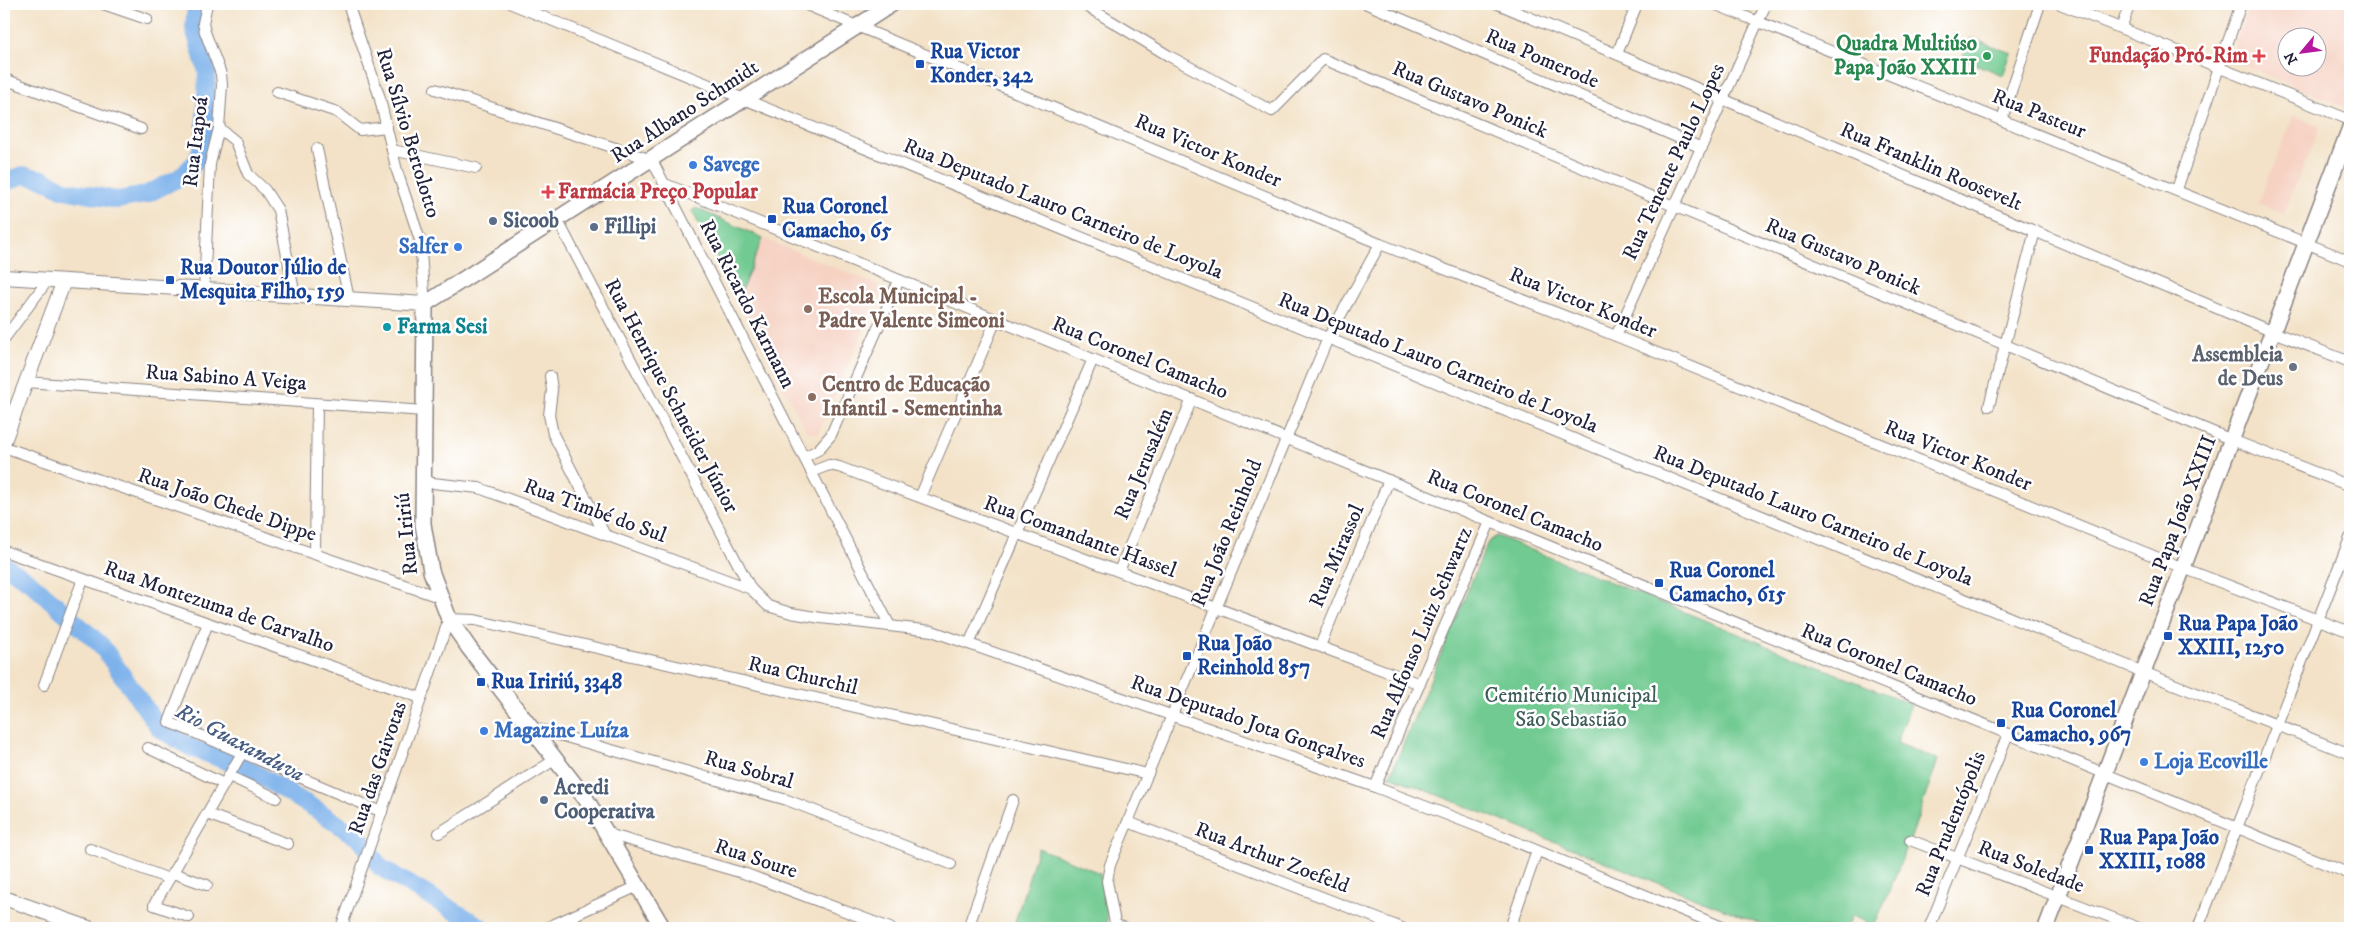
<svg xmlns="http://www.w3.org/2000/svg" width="2354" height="932" font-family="'IM FELL DW Pica',serif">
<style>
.built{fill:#f6d2c3;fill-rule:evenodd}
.green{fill:#71ca91;stroke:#4a7666}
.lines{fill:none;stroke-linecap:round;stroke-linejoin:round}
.river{stroke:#7eb2eb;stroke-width:18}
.street-casing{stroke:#8a8281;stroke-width:12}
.secondary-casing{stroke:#8a8281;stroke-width:16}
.primary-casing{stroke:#8a8281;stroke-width:18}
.street{stroke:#fff;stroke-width:10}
.secondary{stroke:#fff;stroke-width:14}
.primary{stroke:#fff;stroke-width:15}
.leisure-dot{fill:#2e9e5b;stroke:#fff;stroke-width:2}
.health-dot{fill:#e0444e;stroke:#fff;stroke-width:2}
.transit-dot{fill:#1a4fb4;stroke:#fff;stroke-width:2}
.shop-dot{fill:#3f7fe0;stroke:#fff;stroke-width:2}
.service-dot{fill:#5c6f8a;stroke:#fff;stroke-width:2}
.education-dot{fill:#8d6e63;stroke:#fff;stroke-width:2}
.culture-dot{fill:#0f9aa8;stroke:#fff;stroke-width:2}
.worship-dot{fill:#6b7280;stroke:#fff;stroke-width:2}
.labels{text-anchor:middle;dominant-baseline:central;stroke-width:5;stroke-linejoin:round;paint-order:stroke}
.leisure-label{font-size:21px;font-weight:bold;fill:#27864d;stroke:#fff;text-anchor:end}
.transit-label{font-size:21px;font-weight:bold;fill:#164399;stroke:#fff;text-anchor:start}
.health-label{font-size:21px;font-weight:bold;fill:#be3a42;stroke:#fff;text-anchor:end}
.street-label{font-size:21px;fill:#22223b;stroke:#fff}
.shop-label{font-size:21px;font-weight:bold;fill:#366cbe;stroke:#fff;text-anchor:start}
.service-label{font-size:21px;font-weight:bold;fill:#4e5e75;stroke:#fff;text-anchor:start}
.education-label{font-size:21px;font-weight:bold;fill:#785e54;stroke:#fff;text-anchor:start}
.culture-label{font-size:21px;font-weight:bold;fill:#0d838f;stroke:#fff;text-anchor:start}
.worship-label{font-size:21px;font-weight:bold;fill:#5b616d;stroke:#fff;text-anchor:end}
.park-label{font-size:21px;fill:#3e5d59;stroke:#fff}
.water-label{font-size:22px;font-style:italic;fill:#475c81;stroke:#fff}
</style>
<rect width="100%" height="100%" fill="#fff"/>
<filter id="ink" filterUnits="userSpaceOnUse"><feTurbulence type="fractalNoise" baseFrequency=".02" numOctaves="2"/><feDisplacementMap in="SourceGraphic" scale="10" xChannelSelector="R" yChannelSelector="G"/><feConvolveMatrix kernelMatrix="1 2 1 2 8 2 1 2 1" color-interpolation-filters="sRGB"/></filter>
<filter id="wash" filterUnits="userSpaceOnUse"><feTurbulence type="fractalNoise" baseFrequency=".0096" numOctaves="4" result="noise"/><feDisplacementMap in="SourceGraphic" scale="20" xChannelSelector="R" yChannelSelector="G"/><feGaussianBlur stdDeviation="1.12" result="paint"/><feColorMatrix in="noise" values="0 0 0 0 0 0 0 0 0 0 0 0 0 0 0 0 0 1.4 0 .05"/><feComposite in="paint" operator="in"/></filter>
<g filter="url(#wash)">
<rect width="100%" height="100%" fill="#f3e2c7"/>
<g class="built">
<path d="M2249 4H2350V102L2345 106 2340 105 2236 62 2232 54ZM2286 38H2316V68H2286Z"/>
<path d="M2294 115 2320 126 2284 214 2258 203Z"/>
<path d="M763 238 878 285 881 290 818 434 807 432 738 299Z"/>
</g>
<g class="green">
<path d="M1971 38 2011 53 2003 75 1962 59Z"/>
<path d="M696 208 763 238 738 299 692 211Z"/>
<path d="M1497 536 1911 704 1897 743 1938 760 1910 840 1875 925 1851 916 1846 928H1771L1390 776 1488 542Z"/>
<path d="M1038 848 1100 873C1100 892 1110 910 1106 928H1013Z"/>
</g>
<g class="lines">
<g class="river">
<path d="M4 183 23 175 43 179 64 190 117 200 145 195 179 178 197 161 204 141 207 72 194 28 196 4"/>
<path d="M4 565 30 582 101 645 160 729 190 747 250 770 317 810 361 840 380 867 483 928"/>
</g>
</g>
</g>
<g filter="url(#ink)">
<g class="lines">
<g class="street-casing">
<g id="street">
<path d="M103 4 147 19"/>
<path d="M348 4 379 95 397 171 420 240 425 304"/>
<path d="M512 4 2143 672 2350 754"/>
<path d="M804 4 1380 244 1616 336 2183 568 2350 632"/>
<path d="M1083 4 1169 56 1272 111 1323 59 2232 440 2350 486"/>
<path d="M1367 4 1702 148"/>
<path d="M1498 4 2273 332 2350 362"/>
<path d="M1714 4 2350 261"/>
<path d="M2060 4 2350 120"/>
<path d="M2121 28 2130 4"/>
<path d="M1617 54 1637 4"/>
<path d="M4 79 141 129"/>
<path d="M435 89 652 160 890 626"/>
<path d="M277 92 337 112 360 130 387 127"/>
<path d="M2002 119 2040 4"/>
<path d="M219 128 235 141 248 174 265 190 278 210 295 296"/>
<path d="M317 149 349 299"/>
<path d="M392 150 476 168"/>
<path d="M665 184 2350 874"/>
<path d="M2177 189 2241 4"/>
<path d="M558 221 751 589 768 606 791 613 821 618 932 631 1375 787 1497 834 1725 928"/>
<path d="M204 290 210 164 219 128 222 85 221 74 205 32 203 23 207 4"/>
<path d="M1616 336 1766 4"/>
<path d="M4 339 48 280"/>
<path d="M550 376 552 390 549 415 553 434 605 535"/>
<path d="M26 382 424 411"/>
<path d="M1989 406 2035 231"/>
<path d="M4 447 439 597"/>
<path d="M804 457 818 450 831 435 899 280"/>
<path d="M811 472 829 465 839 467 1420 684"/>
<path d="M423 482 479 488 751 589"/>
<path d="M920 497 996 320"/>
<path d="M4 551 421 698"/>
<path d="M315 554 317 404"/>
<path d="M1119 571 1192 399"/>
<path d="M208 623 169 722 382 812"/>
<path d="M969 644 1093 359"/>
<path d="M1320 646 1389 480"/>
<path d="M44 685 83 579"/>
<path d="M531 727 787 800 951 864"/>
<path d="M148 748 224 784"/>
<path d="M229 776 276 798"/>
<path d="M1375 787 1490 522"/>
<path d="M207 814 288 844"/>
<path d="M1128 822 1402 928"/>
<path d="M439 833 556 759"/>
<path d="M608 834 746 874 890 928"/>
<path d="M1910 840 2139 928"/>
<path d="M90 849 169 879"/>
<path d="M173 873 207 885"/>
<path d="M189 917 154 905 242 753"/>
<path d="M1116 925 1126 928"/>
<path d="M341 928 449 619 475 620 1148 774"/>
<path d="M546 928 638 886"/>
<path d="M968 928 1013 800"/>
<path d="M1116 928 1107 881 1110 865 1328 338 1380 244"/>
<path d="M1510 928 1537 851"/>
<path d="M1929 928 2008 734"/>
<path d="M2198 928 2350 538"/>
<path d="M2347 928 2350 921"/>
</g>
</g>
<g class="secondary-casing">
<g id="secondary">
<path d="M4 277 425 304"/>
<path d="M4 441 64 281"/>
<path d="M4 898 89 928"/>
</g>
</g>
<g class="primary-casing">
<g id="primary">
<path d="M663 928 586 799 469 648 449 619 431 571 423 524 425 304 892 4"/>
<path d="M2046 928 2350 128"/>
</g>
</g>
<use href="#street" class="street"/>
<use href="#secondary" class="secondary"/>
<use href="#primary" class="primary"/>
</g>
</g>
<circle class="leisure-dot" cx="1987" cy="56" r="5"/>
<g class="health-dot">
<path d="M2256.5 48.5h5v5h5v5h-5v5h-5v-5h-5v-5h5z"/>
<path d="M545.5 184.5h5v5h5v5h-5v5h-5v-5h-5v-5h5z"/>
</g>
<g class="transit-dot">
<rect x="915" y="59" width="10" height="10" rx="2.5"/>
<rect x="767" y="214" width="10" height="10" rx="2.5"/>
<rect x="165" y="275" width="10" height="10" rx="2.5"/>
<rect x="1654" y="578" width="10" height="10" rx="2.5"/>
<rect x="2163" y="631" width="10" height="10" rx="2.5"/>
<rect x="1182" y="651" width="10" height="10" rx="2.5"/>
<rect x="476" y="677" width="10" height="10" rx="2.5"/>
<rect x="1996" y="718" width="10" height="10" rx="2.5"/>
<rect x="2084" y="845" width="10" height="10" rx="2.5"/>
</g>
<g class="shop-dot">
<circle cx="693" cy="165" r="5"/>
<circle cx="458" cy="247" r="5"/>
<circle cx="484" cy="731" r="5"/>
<circle cx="2144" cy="762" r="5"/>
</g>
<g class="service-dot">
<circle cx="493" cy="221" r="5"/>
<circle cx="594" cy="227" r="5"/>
<circle cx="544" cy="800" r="5"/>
</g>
<g class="education-dot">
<circle cx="808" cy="309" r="5"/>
<circle cx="812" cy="397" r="5"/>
</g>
<circle class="culture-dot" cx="387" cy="327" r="5"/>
<circle class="worship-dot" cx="2293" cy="367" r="5"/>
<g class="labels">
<g class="leisure-label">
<text x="1977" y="44">Quadra Multiúso<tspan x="1977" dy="24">Papa João XXIII</tspan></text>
</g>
<g class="transit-label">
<text x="930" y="52">Rua Victor<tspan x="930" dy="24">Konder, 342</tspan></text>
<text x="782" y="207">Rua Coronel<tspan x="782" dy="24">Camacho, 65</tspan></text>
<text x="180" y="268">Rua Doutor Júlio de<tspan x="180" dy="24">Mesquita Filho, 159</tspan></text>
<text x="1669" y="571">Rua Coronel<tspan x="1669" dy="24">Camacho, 615</tspan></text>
<text x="2178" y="624">Rua Papa João<tspan x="2178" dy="24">XXIII, 1250</tspan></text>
<text x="1197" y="644">Rua João<tspan x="1197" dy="24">Reinhold 857</tspan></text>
<text x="491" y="682">Rua Iririú, 3348</text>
<text x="2011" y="711">Rua Coronel<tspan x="2011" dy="24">Camacho, 967</tspan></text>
<text x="2099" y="838">Rua Papa João<tspan x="2099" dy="24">XXIII, 1088</tspan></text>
</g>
<g class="health-label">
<text x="2248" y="56">Fundação Pró-Rim</text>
<text x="558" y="192" text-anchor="start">Farmácia Preço Popular</text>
</g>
<g class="street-label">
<text transform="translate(1542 59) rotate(23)">Rua Pomerode</text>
<text transform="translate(1470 100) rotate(23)">Rua Gustavo Ponick</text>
<text transform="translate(685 112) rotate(-33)">Rua Albano Schmidt</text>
<text transform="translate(2039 114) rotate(22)">Rua Pasteur</text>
<text transform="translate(408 133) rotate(73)">Rua Sílvio Bertolotto</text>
<text transform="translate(196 142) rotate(-83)">Rua Itapoá</text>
<text transform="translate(1208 151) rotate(23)">Rua Victor Konder</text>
<text transform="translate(1674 162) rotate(-65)">Rua Tenente Paulo Lopes</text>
<text transform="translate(1931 167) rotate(23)">Rua Franklin Roosevelt</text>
<text transform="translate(1063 209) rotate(22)">Rua Deputado Lauro Carneiro de Loyola</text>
<text transform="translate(1843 257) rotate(23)">Rua Gustavo Ponick</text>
<text transform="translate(1583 303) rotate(22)">Rua Victor Konder</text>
<text transform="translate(747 304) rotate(63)">Rua Ricardo Karmann</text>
<text transform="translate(1140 358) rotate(22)">Rua Coronel Camacho</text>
<text transform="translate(1438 363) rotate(22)">Rua Deputado Lauro Carneiro de Loyola</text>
<text transform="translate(226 378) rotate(4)">Rua Sabino A Veiga</text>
<text transform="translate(671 396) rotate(62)">Rua Henrique Schneider Júnior</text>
<text transform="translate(1958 456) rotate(22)">Rua Victor Konder</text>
<text transform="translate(1144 464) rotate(-67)">Rua Jerusalém</text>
<text transform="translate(227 505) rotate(19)">Rua João Chede Dippe</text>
<text transform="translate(595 511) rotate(20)">Rua Timbé do Sul</text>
<text transform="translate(1515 511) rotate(22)">Rua Coronel Camacho</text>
<text transform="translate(1813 516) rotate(22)">Rua Deputado Lauro Carneiro de Loyola</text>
<text transform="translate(2178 521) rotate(-69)">Rua Papa João XXIII</text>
<text transform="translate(1227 533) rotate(-68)">Rua João Reinhold</text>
<text transform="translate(407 534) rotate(-96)">Rua Iririú</text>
<text transform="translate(1080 537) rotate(20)">Rua Comandante Hassel</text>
<text transform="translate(1337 556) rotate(-67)">Rua Mirassol</text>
<text transform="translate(219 607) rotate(19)">Rua Montezuma de Carvalho</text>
<text transform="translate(1422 633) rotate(-67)">Rua Alfonso Luiz Schwartz</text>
<text transform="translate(1889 665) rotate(22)">Rua Coronel Camacho</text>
<text transform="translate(803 676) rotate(13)">Rua Churchil</text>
<text transform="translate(1248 722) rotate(19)">Rua Deputado Jota Gonçalves</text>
<text transform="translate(378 768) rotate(-71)">Rua das Gaivotas</text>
<text transform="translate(749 770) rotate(16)">Rua Sobral</text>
<text transform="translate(1951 824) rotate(-68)">Rua Prudentópolis</text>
<text transform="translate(1272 858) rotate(21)">Rua Arthur Zoefeld</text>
<text transform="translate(756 859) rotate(18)">Rua Soure</text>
<text transform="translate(2031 867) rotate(21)">Rua Soledade</text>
</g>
<g class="shop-label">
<text x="703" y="165">Savege</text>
<text x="448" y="247" text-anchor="end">Salfer</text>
<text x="494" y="731">Magazine Luíza</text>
<text x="2154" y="762">Loja Ecoville</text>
</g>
<g class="service-label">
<text x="503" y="221">Sicoob</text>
<text x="604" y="227">Fillipi</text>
<text x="554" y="788">Acredi<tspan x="554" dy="24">Cooperativa</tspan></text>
</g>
<g class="education-label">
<text x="818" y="297">Escola Municipal -<tspan x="818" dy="24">Padre Valente Simeoni</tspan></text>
<text x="822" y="385">Centro de Educação<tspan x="822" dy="24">Infantil - Sementinha</tspan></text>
</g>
<g class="culture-label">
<text x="397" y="327">Farma Sesi</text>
</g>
<g class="worship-label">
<text x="2283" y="355">Assembleia<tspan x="2283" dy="24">de Deus</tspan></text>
</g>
<g class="park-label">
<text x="1571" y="696">Cemitério Municipal<tspan x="1571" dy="24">São Sebastião</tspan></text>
</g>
<g class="water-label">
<text transform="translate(240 743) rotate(28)">Rio Guaxanduva</text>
</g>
</g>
<rect width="2354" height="932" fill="none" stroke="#fff" stroke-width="20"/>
<g transform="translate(2302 52) rotate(241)"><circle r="24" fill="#ffffff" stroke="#a7a7b1"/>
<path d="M0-4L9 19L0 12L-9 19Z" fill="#b5179e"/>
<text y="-8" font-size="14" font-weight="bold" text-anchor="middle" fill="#22223b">N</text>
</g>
</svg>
